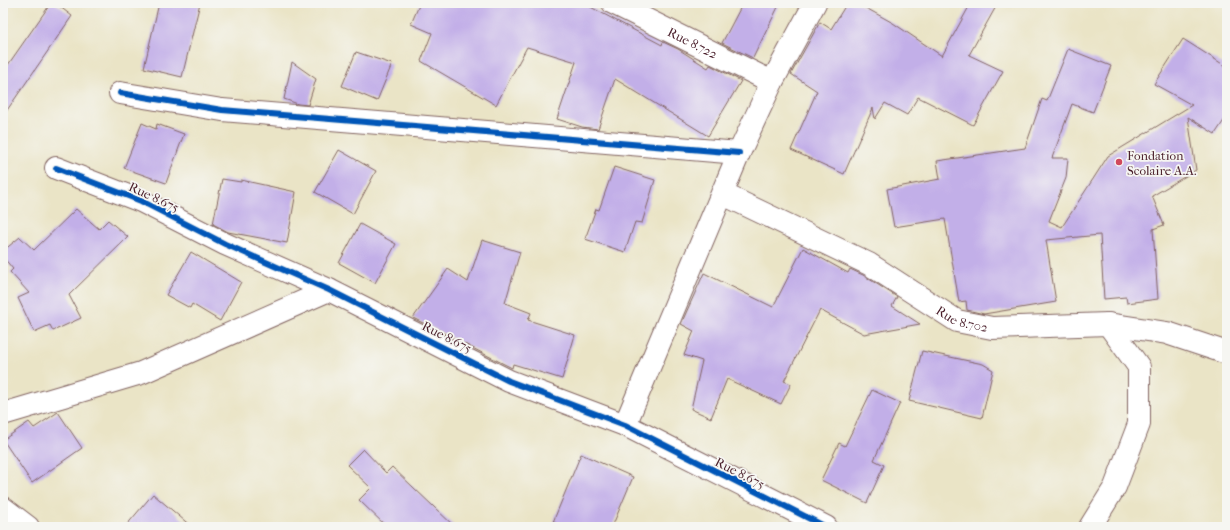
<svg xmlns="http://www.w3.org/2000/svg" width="1230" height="530" font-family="'IM FELL French Canon',serif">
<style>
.building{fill:#c2afe8}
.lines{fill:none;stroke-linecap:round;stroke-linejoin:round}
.street-casing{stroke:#826461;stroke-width:24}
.street{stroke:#fff;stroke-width:22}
.cycleway-casing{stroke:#f6f6f2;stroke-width:8}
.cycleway{stroke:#0057b8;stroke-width:6}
.poi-dot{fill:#d1495b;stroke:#f6f6f2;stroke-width:1.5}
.labels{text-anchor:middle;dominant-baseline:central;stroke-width:3.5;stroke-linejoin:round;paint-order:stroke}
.street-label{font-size:13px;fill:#4a1f2b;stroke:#f6f6f2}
.poi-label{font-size:13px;fill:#4a1f2b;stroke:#f6f6f2;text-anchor:start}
</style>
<rect width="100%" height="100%" fill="#f6f6f2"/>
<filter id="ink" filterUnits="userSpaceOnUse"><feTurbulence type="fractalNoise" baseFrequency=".025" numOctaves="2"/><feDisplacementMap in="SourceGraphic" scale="8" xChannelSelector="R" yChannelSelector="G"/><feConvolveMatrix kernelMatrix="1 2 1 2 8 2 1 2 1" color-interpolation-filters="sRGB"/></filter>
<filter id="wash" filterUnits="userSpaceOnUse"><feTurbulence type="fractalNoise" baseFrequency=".012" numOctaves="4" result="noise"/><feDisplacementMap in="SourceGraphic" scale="16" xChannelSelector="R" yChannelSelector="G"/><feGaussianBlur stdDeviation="0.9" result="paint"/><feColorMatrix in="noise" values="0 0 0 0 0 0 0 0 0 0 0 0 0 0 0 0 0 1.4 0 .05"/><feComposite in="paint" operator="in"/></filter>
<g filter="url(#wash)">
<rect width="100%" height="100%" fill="#eae4c6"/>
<g id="blocks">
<g class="building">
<path d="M51 3H55L72 16 3 116V72Z"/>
<path d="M159 3H200L182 77 144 68Z"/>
<path d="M420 3H583L662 45 663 42 678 49 708 68 710 65 741 81 708 136 615 79 598 129 582 127 557 119 576 62 527 47 496 105 421 61 432 33 411 24Z"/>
<path d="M743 3H780L753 58 722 43Z"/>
<path d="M847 3H857L893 23 942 56 971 3H998L969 55 1003 71 973 125 918 97 907 115 885 103 875 119 873 108 844 174 791 150 817 91 791 74 820 22 831 29Z"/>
<path d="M1183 39 1227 67V116L1215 134 1188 117 1196 170 1152 196 1164 225 1153 229 1158 299 1127 303 1126 297 1104 299 1100 235 1046 240 1056 302 984 314 967 310 966 301 959 302 945 219 894 227 887 189 940 179 937 161 1025 148 1042 99 1047 101 1068 49 1111 66 1093 112 1072 104 1052 158H1068L1066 178 1049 221 1062 227 1108 156 1192 105 1154 84Z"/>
<path d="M356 52 392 64 377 101 342 86Z"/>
<path d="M292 62 316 79 308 105 298 104 284 99Z"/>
<path d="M142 123 156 129 157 124 184 134 166 183 124 168Z"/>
<path d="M339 150 376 171 353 214 315 192Z"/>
<path d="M614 167 655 180 642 223 635 222 625 252 585 239 596 209 599 210Z"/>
<path d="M222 179 241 182V180L296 192 287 243 228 232 213 224Z"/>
<path d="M76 209 99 229 108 220 128 237 69 295 81 318 53 331 50 325 34 332 18 298 29 293 10 272 13 269 3 257V251L20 237 34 250Z"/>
<path d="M360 224 396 244 375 283 339 263Z"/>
<path d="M482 240 520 252 505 303 531 313 528 320 575 335 562 379 513 364 512 368 413 318 448 269 468 282Z"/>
<path d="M803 248 848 273 850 269 863 275 897 297 892 306 920 324 864 334 820 310 784 381 791 384 781 404 727 379 711 418 691 409 702 361 684 355 694 331 681 324 704 273 773 307Z"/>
<path d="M191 252 241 282 220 321 192 304 190 308 166 295Z"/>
<path d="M922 351 983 364 993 370 982 418 909 401Z"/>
<path d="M872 390 900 403 874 460 884 465 867 503 821 480 839 443 845 446Z"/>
<path d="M58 412 82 448 32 483 3 440 29 422 34 428Z"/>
<path d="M363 449 386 473 392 467 455 527H387L359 500 371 488 347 465Z"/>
<path d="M581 454 633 477 612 527H566L553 522Z"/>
<path d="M153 494 192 527H125Z"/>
</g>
</g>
</g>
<g filter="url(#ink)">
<use href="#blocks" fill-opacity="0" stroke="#826461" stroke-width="1"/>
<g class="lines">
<g class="street-casing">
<g id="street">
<path id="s1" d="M613 3 772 82"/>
<path d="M120 93 222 110 739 153"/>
<path d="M56 168 141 201 225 244 329 290 509 381 625 425 826 527"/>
<path id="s2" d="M723 194 869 264 957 321 992 328 1108 324 1167 333 1227 353"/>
<path d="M3 414 141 373 329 290"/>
<path d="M625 425 739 153 772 82 815 3"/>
<path d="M3 508 28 527"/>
<path d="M1090 527 1115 487 1139 424V367L1108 324"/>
</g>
</g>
<use href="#street" class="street"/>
<g class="cycleway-casing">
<g id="cycleway">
<path d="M120 93 222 110 739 153"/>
<path d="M56 168 141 201 225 244 329 290 509 381 625 425 826 527"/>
</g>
</g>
<use href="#cycleway" class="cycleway"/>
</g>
</g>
<circle class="poi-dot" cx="1119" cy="162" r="4"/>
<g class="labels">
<g class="street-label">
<text stroke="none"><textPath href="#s1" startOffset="89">Rue 8.722</textPath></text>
<text transform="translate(154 197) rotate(25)">Rue 8.675</text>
<text stroke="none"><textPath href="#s2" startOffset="271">Rue 8.702</textPath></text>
<text transform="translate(447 337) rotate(27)">Rue 8.675</text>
<text transform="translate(740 473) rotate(27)">Rue 8.675</text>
</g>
<g class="poi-label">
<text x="1127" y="155">Fondation<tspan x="1127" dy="15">Scolaire A.A.</tspan></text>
</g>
</g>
<rect width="1230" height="530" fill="none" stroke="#f6f6f2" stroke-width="16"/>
</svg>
